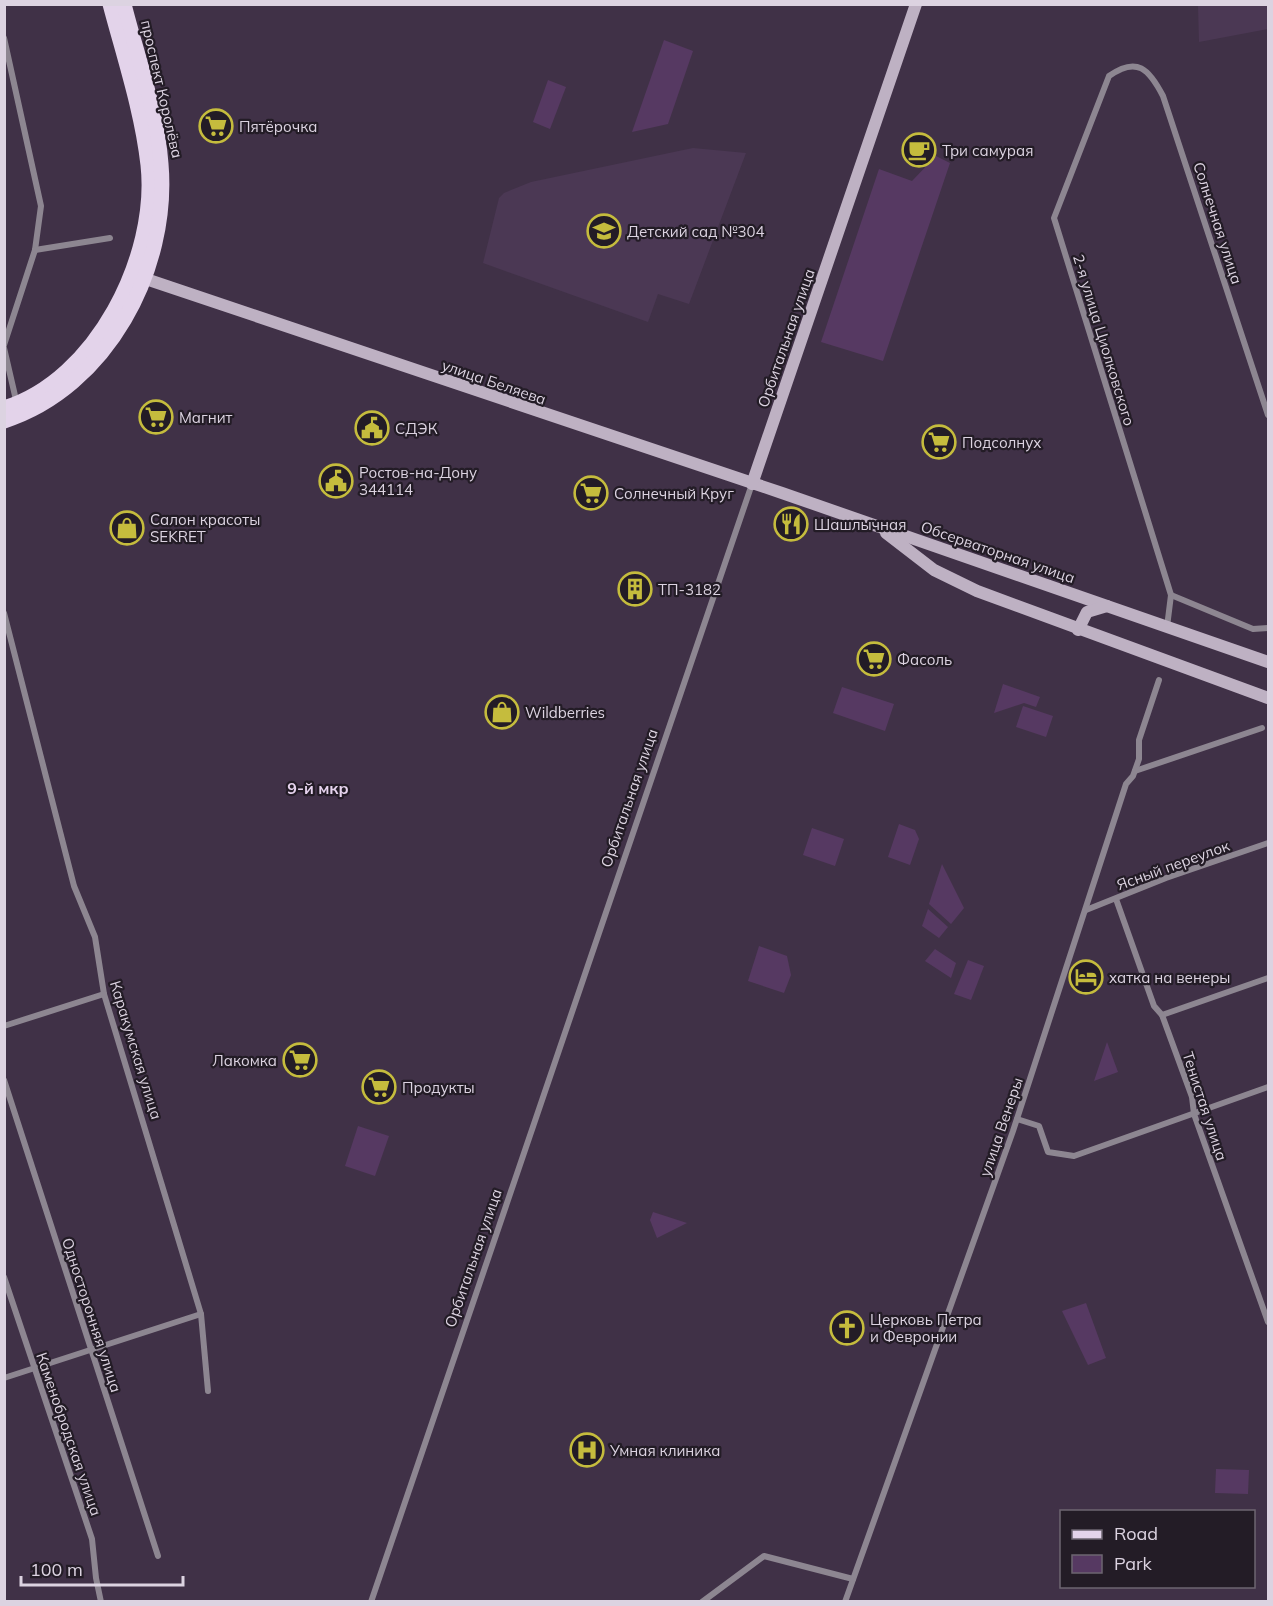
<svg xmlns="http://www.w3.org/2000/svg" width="1273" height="1606" font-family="Mulish,sans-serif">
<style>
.built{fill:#4b3854}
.green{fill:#563962}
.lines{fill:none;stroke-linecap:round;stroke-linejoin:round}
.minor{stroke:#8d8691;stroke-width:6}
.secondary{stroke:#beb1c3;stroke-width:12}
.primary{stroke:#e3d3ea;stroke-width:15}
.labels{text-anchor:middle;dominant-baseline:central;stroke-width:4.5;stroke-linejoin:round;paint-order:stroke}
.street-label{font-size:15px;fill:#dcd3e1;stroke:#231c26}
.poi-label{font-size:15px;fill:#dcd3e1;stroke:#231c26;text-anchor:start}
.neighbourhood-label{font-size:16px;font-weight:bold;fill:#e6d3ee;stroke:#231c26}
</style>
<rect width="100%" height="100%" fill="#403147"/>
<g class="built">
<path d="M1198 5H1268V29L1199 42Z"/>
<path d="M693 148 746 153 689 304 658 294 648 322 483 263 499 198 504 193 531 182Z"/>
</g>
<g class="green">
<path d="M664 40 693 51 668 124 632 132Z"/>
<path d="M548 80 566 87 550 129 533 122Z"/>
<path d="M936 156 950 163 883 361 821 342 879 169 912 181Z"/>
<path d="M1003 684 1040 697 1036 707 1024 703 994 713Z"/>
<path d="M842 687 894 704 885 731 833 713Z"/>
<path d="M1023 706 1053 716 1046 737 1016 727Z"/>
<path d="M899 824 915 830 919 839 910 865 888 857Z"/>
<path d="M812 828 844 839 835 866 803 855Z"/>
<path d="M942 864 964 908 951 924 929 904Z"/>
<path d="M928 909 948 927 939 938 922 926Z"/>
<path d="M759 946 787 956 791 975 784 993 748 981Z"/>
<path d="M935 949 956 963 951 978 925 961Z"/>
<path d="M968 960 984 966 971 1000 954 994Z"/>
<path d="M1107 1042 1118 1072 1094 1081Z"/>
<path d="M358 1126 389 1136 375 1176 345 1166Z"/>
<path d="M653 1212 687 1223 657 1238 650 1220Z"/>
<path d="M1086 1303 1106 1358 1088 1365 1062 1311Z"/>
<path d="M1216 1469 1249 1470 1248 1494 1215 1493Z"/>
</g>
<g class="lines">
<g class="minor">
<path d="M4 38 41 206 35 250 4 345"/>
<path d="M35 250 110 238"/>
<path d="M4 348 16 400"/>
<path d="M1171 595 1253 629 1268 628"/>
<path d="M4 613 74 886 95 937 104 994 201 1314 208 1391"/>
<path d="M1167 627 1171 595 1054 218 1109 76C1137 56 1149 69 1163 96L1268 415"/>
<path d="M1135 771 1262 728"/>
<path d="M1116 899 1154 1006 1162 1015 1192 1097 1194 1114 1268 1322"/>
<path d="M1086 910 1166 878 1268 843"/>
<path d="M1162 1015 1268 978"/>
<path d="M4 1026 104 994"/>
<path d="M4 1080 158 1556"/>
<path d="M1017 1119 1039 1126 1048 1152 1074 1156 1268 1087"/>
<path d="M4 1277 92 1539 96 1578 101 1602"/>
<path d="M4 1378 201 1314"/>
<path d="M371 1602 752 484"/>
<path d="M702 1602 764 1556 853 1579"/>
<path d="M845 1602 1013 1131 1126 784 1133 776 1139 759V740L1159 680"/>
</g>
<g class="secondary">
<path d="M137 276 782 493 1268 662"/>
<path d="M752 484 916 4"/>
<path d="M886 533 934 570 977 591 1268 698"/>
<path d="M1078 630 1087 612 1107 606"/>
</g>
<g class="primary">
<path d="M4 408C96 380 158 256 148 165 142 111 124 57 110 4"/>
<path d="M4 421C107 388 170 269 161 164 157 110 137 56 124 4"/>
</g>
</g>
<defs>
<g id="supermarket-ring" transform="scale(1.725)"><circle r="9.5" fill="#231c26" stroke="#c5bc3d" stroke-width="1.5"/><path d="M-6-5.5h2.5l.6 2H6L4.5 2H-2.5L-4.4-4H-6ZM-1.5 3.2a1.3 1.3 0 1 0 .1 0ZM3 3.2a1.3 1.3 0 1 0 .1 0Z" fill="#c5bc3d"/></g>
<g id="cafe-ring" transform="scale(1.725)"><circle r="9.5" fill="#231c26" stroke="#c5bc3d" stroke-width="1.5"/><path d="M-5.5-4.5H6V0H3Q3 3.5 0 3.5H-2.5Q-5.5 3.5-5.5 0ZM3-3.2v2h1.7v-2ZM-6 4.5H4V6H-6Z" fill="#c5bc3d"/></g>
<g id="school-ring" transform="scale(1.725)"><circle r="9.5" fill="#231c26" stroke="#c5bc3d" stroke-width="1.5"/><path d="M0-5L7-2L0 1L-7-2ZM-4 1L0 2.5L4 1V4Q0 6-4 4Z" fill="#c5bc3d"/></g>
<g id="civic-ring" transform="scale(1.725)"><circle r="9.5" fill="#231c26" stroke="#c5bc3d" stroke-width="1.5"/><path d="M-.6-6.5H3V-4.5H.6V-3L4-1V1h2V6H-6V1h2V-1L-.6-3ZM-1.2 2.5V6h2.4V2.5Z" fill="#c5bc3d"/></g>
<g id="restaurant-ring" transform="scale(1.725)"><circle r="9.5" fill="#231c26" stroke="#c5bc3d" stroke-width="1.5"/><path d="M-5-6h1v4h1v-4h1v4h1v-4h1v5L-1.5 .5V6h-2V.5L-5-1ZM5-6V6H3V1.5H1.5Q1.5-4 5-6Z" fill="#c5bc3d"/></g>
<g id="shop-ring" transform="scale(1.725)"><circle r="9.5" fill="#231c26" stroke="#c5bc3d" stroke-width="1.5"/><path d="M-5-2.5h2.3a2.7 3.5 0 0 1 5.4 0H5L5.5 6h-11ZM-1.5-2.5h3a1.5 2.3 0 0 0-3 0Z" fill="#c5bc3d"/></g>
<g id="building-ring" transform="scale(1.725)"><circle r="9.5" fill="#231c26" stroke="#c5bc3d" stroke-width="1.5"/><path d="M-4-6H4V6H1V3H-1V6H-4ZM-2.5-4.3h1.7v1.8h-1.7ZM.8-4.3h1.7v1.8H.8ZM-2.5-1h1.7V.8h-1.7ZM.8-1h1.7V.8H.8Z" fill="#c5bc3d"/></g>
<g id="hotel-ring" transform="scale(1.725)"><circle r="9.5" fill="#231c26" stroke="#c5bc3d" stroke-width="1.5"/><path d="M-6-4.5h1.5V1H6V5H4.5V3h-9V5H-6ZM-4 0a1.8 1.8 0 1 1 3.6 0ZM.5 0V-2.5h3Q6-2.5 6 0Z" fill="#c5bc3d"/></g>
<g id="church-ring" transform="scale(1.725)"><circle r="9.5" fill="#231c26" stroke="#c5bc3d" stroke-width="1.5"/><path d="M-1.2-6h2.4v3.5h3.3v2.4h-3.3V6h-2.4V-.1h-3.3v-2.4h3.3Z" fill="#c5bc3d"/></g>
<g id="hospital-ring" transform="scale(1.725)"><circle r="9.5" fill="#231c26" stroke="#c5bc3d" stroke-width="1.5"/><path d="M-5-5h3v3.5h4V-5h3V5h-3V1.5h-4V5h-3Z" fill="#c5bc3d"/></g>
</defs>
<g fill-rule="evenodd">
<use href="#supermarket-ring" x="216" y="126"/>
<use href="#cafe-ring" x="919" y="150"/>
<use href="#school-ring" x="604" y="231"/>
<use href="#supermarket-ring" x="156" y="417"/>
<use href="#civic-ring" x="372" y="428"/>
<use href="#supermarket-ring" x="939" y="442"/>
<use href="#civic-ring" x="336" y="481"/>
<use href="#supermarket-ring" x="591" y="493"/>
<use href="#restaurant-ring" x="791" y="524"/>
<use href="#shop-ring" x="127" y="528"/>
<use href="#building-ring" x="635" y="589"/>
<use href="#supermarket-ring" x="874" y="659"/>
<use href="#shop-ring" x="502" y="712"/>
<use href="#hotel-ring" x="1086" y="977"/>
<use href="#supermarket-ring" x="300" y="1060"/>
<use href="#supermarket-ring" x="379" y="1087"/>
<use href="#church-ring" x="847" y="1328"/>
<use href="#hospital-ring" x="587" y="1450"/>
</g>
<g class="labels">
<g class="street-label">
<text transform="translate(162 89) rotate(77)">проспект Королёва</text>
<text transform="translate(1218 223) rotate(72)">Солнечная улица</text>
<text transform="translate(786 338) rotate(-71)">Орбитальная улица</text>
<text transform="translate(1104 340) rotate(73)">2-я улица Циолковского</text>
<text transform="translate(494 382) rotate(19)">улица Беляева</text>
<text transform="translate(998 552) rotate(19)">Обсерваторная улица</text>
<text transform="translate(629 798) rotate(-71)">Орбитальная улица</text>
<text transform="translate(1173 865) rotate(-20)">Ясный переулок</text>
<text transform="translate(136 1050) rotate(73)">Каракумская улица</text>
<text transform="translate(1205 1106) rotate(72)">Тенистая улица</text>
<text transform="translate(1001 1127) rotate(-71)">улица Венеры</text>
<text transform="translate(473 1258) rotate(-71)">Орбитальная улица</text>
<text transform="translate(92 1315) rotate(72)">Односторонняя улица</text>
<text transform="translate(69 1434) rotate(71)">Каменобродская улица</text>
</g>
<g class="poi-label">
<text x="239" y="126">Пятёрочка</text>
<text x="942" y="150">Три самурая</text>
<text x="627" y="231">Детский сад №304</text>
<text x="179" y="417">Магнит</text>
<text x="395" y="428">СДЭК</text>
<text x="962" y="442">Подсолнух</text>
<text x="359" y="472">Ростов-на-Дону<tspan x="359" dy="17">344114</tspan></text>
<text x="614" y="493">Солнечный Круг</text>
<text x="150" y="519">Салон красоты<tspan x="150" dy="17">SEKRET</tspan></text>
<text x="814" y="524">Шашлычная</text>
<text x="658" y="589">ТП-3182</text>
<text x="897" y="659">Фасоль</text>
<text x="525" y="712">Wildberries</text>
<text x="1109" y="977">хатка на венеры</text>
<text x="277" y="1060" text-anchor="end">Лакомка</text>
<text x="402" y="1087">Продукты</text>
<text x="870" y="1319">Церковь Петра<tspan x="870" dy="17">и Февронии</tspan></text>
<text x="610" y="1450">Умная клиника</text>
</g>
<g class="neighbourhood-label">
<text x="318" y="788">9-й мкр</text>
</g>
</g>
<rect width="1273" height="1606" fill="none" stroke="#dcd3e1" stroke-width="12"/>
<rect x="1060" y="1510" width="195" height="78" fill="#231c26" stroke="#6d6571" stroke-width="1.5"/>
<rect x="1072" y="1530" width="30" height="9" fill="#e3d3ea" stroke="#6d6571" stroke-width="1.5"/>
<text x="1114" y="1540" font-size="18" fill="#dcd3e1">Road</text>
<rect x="1072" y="1555" width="30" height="18" fill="#563962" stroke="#6d6571" stroke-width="1.5"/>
<text x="1114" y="1570" font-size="18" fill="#dcd3e1">Park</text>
<path d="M21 1576v9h162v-9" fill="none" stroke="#dcd3e1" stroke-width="3"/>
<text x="30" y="1576" font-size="18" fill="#dcd3e1" stroke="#231c26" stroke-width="4.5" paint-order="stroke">100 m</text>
</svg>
